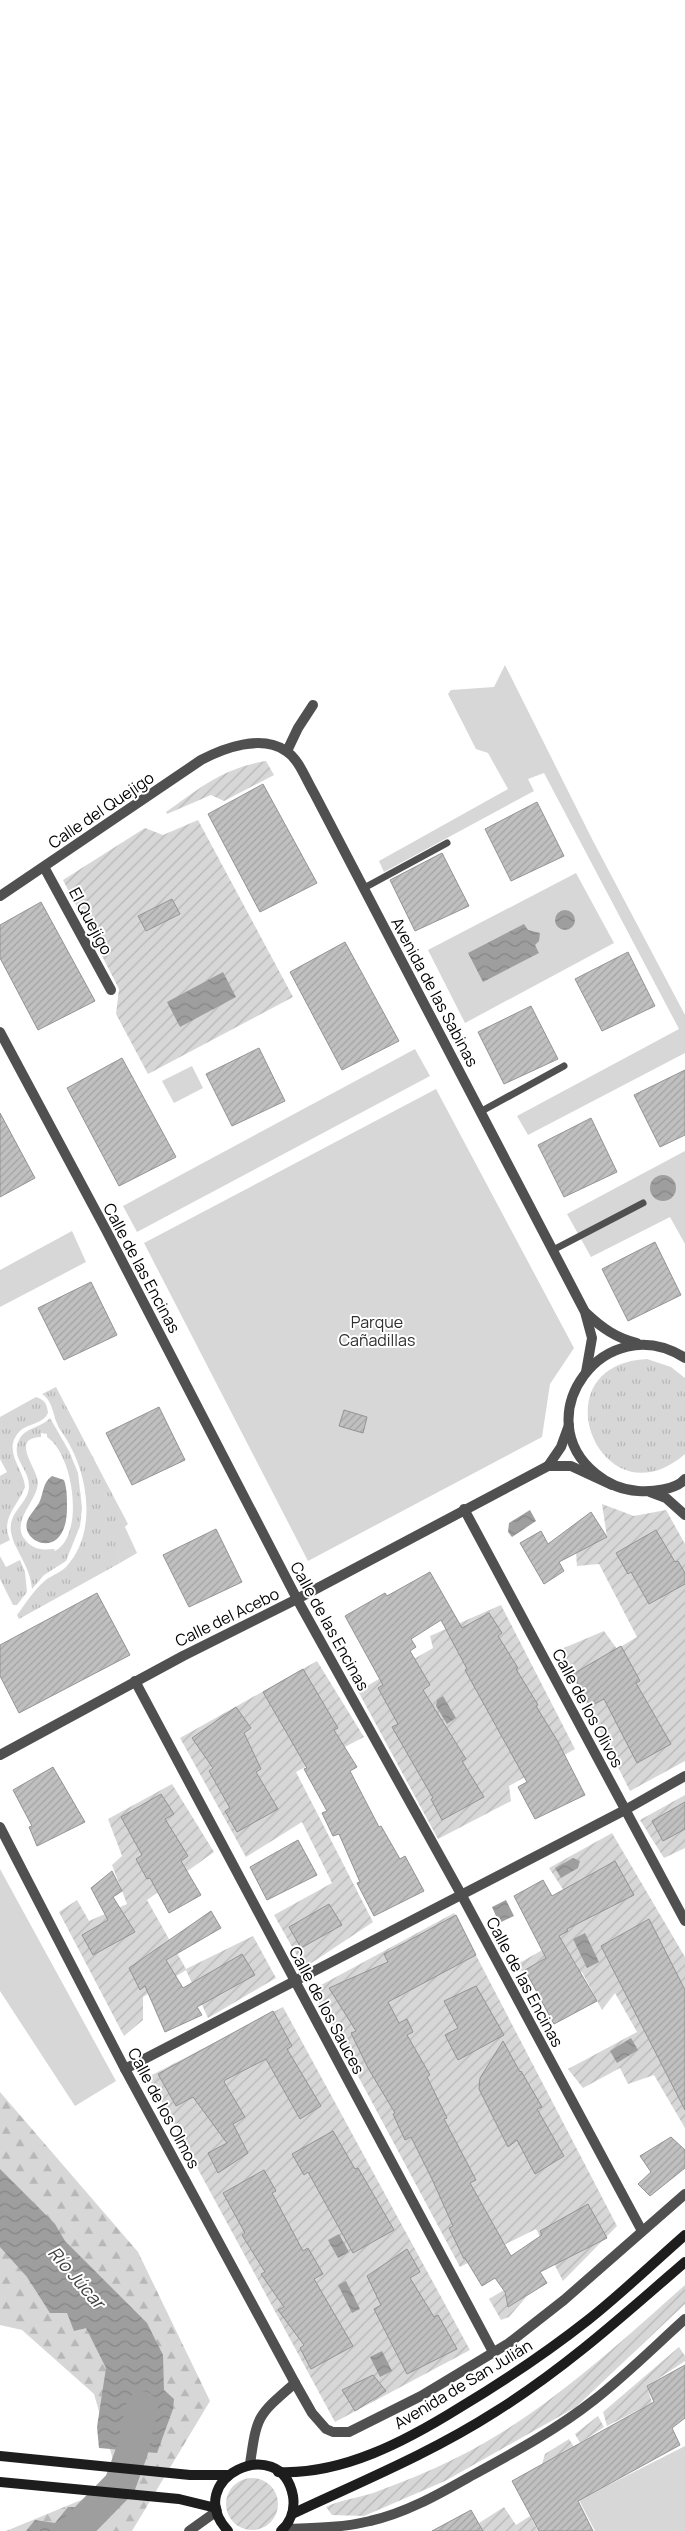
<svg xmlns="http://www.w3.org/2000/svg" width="685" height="2531" font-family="Manrope,sans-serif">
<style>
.grass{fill:url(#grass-tufts);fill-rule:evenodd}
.forest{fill:url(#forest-firs)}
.park{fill:#d7d7d7}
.garden{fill:url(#garden-furrows)}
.water{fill:url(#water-waves)}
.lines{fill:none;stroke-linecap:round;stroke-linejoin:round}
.river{stroke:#9e9e9e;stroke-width:32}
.building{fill:url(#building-hatch);stroke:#949494}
.service{stroke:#505050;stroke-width:7}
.pedestrian{stroke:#505050;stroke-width:10}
.minor{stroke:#505050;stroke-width:10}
.secondary{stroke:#1d1d1d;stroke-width:10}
.labels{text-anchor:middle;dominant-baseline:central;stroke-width:4;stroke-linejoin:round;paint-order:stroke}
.street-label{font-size:16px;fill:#000;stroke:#fff}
.park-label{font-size:16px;fill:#2e2e2e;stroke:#fff}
.water-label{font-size:18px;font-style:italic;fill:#3f3f3f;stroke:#fff}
</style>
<defs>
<pattern id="grass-tufts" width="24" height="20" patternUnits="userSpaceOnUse" patternTransform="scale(1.25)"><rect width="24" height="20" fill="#d7d7d7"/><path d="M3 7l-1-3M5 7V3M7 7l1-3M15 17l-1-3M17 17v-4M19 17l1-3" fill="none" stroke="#b7b7b7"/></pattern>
<pattern id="forest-firs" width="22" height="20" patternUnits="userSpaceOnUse" patternTransform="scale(1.25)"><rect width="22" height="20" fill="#d7d7d7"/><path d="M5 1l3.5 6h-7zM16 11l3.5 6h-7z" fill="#b7b7b7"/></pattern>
<pattern id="garden-furrows" width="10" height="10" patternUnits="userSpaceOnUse" patternTransform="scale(1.25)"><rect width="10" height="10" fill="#d7d7d7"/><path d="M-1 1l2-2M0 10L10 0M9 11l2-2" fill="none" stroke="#b7b7b7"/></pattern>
<pattern id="water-waves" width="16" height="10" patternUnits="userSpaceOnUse" patternTransform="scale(1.25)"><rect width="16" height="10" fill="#9e9e9e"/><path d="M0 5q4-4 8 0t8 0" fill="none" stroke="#868686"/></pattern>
<pattern id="building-hatch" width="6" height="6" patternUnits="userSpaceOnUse" patternTransform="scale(1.25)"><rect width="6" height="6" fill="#c0c0c0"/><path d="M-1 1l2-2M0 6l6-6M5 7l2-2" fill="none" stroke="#a3a3a3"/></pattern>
</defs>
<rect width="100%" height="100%" fill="#fff"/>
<g class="grass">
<path d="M647 1359 671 1367 685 1378V1454C601 1527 535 1365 647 1359Z"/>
<path d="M56 1387 128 1524C116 1534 115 1550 120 1563L19 1619 17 1615C26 1603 35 1588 47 1579 53 1575 61 1572 66 1567 100 1530 87 1467 61 1431 53 1420 54 1401 42 1394Z"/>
<path d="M36 1397C45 1400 47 1404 48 1413 42 1425 27 1423 19 1432 2 1451 24 1469 25 1487 18 1506 0 1518 10 1540L0 1545V1476L7 1472 0 1459V1417Z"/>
<path d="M50 1418 69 1451 78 1473 82 1508 80 1526 66 1561 44 1575 32 1589C30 1565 14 1550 11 1532 8 1512 28 1504 29 1487 30 1469 10 1459 19 1440 25 1427 41 1428 50 1418ZM41 1433 47 1434V1437C74 1455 85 1535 55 1551L54 1549C44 1550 36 1550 28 1543 7 1523 37 1503 38 1483 38 1469 9 1438 41 1437Z"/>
<path d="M0 1556 6 1567 20 1560 25 1572 27 1592 17 1605H13L0 1579Z"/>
</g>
<path class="forest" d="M0 2092 138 2252 210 2401 132 2531H6L120 2484 94 2394 22 2330 0 2325Z"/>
<g class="park">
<path d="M505 665 592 839 685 1015V1053L528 1135 517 1116 679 1029 544 773 528 779 534 791 384 872 379 861 508 789 488 753 476 749 448 694 451 690 494 687Z"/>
<path d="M576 873 614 943 465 1023 428 950Z"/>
<path d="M415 1049 430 1076 137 1232 123 1206Z"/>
<path d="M192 1066 203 1088 174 1103 162 1081Z"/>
<path d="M436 1089 574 1348 550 1384 542 1437 308 1561 144 1243Z"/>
<path d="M685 1151V1244L670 1217 591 1257 567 1214Z"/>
<path d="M72 1231 86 1262 0 1307V1270Z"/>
<path d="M125 1527 137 1553 120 1563C115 1551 113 1537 125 1527Z"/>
<path d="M0 1869 116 2081 75 2106 0 1991Z"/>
<path d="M685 2446V2531H595L579 2500Z"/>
</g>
<g class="garden">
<path d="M266 761 274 775 224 801 211 795 167 814 166 812C200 788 223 768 266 761Z"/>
<path d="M198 820 293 997 148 1074 116 1014 119 989 63 880 145 828 163 835Z"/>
<path d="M602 1504 634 1516 666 1510 685 1544V1761L630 1791 559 1650 604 1631 617 1649 637 1637 599 1564 577 1566 576 1553 607 1537Z"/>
<path d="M501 1605 575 1749 509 1786 511 1801 438 1839 358 1691 433 1648 430 1636Z"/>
<path d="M317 1661 364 1737 296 1772 373 1922 304 1968 274 1915 332 1883 302 1822 246 1857 180 1738Z"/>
<path d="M172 1784 214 1852 147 1900 186 1969 253 1936 276 1978 208 2018 186 1970 143 1997V2020L124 2036 59 1912 77 1900 89 1921 127 1904 112 1865 122 1856 108 1819Z"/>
<path d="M685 1795V1848L664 1858 640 1820Z"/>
<path d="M612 1833 685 1957V2128L654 2075 628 2084 620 2068 583 2088 568 2069 637 2032 615 1993 602 2010 582 1972 570 1976V1972L578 1967 565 1947 525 1970 519 1972 514 1966 553 1944 566 1894 549 1868Z"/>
<path d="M454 1913 617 2226 563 2281 536 2229 460 2267 312 1990Z"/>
<path d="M283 2007 470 2350 335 2422 148 2077Z"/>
<path d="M685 2285V2304L576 2407 445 2481 364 2516 332 2515 326 2507C340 2500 358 2498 373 2493 400 2483 428 2472 454 2459 540 2417 614 2348 685 2285Z"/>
<path d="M504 2290 508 2307 527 2296 509 2317 501 2320 489 2299Z"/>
<path d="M679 2347 685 2356V2361L647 2386 652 2403 607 2426 603 2412Z"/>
<path d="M598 2416 604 2427 580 2443 575 2434Z"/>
<path d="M569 2439 574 2447 542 2464 545 2454Z"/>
<circle cx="252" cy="2504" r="26"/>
<path d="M504 2507 516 2525 530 2516 538 2531H483L479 2523Z"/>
</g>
<g class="water">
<circle cx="565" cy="920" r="10"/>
<path d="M524 924 528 930 540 933 539 941 535 945 539 953 483 982 468 953Z"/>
<path d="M223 972 236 997 180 1027 167 1002Z"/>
<circle cx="663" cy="1188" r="13"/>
<path d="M52 1476 64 1480C67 1489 67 1497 67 1506 68 1564 17 1543 28 1519 31 1513 36 1508 39 1503 44 1493 42 1483 52 1476Z"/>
<path d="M530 1510 536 1521 512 1537 508 1532 509 1523Z"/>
<path d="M443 1696 456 1718 447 1724 436 1706 437 1700Z"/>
<path d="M573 1858 580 1861 578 1868 561 1878 555 1868Z"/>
<path d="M506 1900 514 1916 499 1923 492 1907Z"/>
<path d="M585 1933 599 1962 587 1968 573 1939Z"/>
<path d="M631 2038 638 2050 617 2063 610 2051Z"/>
<path d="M0 2169 55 2224 65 2241 147 2323 163 2355 164 2390 174 2399 173 2409 157 2453 99 2448 97 2427 106 2368 86 2328 74 2331 67 2313H50L27 2277 0 2247Z"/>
<path d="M339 2234 349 2252 338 2258 328 2240Z"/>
<path d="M346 2281 360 2309 352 2313 338 2285Z"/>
<path d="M382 2351 392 2371 380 2377 370 2357Z"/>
<path d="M68 2507 118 2508 94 2531H26L35 2520 55 2523Z"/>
</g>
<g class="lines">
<path class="river" d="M74 2531 120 2484 132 2451 142 2407"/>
</g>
<g class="building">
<path d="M263 784 317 883 260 912 208 814Z"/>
<path d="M537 802 564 856 511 881 485 829Z"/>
<path d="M442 853 469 906 415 931 390 880Z"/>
<path d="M172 899 180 914 146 931 138 916Z"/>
<path d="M41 902 95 1001 38 1030 0 958V925Z"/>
<path d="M345 942 399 1041 342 1070 290 972Z"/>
<path d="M628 952 655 1006 602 1031 575 979Z"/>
<path d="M531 1006 558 1059 504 1084 478 1032Z"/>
<path d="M259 1048 285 1101 232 1126 206 1074Z"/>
<path d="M122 1058 176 1157 119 1186 67 1088Z"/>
<path d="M685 1070V1135L660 1147 634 1095Z"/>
<path d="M0 1113 35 1178 0 1197Z"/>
<path d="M591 1118 617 1172 564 1197 538 1145Z"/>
<path d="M655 1242 681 1295 628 1321 602 1269Z"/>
<path d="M91 1282 117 1335 64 1360 38 1308Z"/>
<path d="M159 1407 185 1460 132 1485 106 1433Z"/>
<path d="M344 1410 367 1417 363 1433 339 1426Z"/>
<path d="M591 1512 607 1537 559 1562 564 1571 544 1584 520 1543 541 1531 548 1544Z"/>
<path d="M216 1529 242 1582 189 1607 163 1555Z"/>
<path d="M656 1530 675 1562 678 1561 685 1573V1584L649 1604 631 1572 628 1574 616 1553Z"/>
<path d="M430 1572 462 1628 489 1613 502 1633 498 1636 518 1668 516 1669 538 1705 536 1706 558 1742 585 1795 535 1819 518 1787 527 1782 465 1670 467 1669 441 1620 411 1639 416 1647 410 1651 430 1685 423 1690 466 1759 462 1761 484 1797 442 1820 431 1799 433 1798 392 1727 398 1724 378 1688 383 1685 345 1616 385 1593 387 1596Z"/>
<path d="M97 1593 130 1655 19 1713 0 1676V1645Z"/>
<path d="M621 1646 640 1681 636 1683 671 1744 637 1763 604 1699 590 1706 573 1674Z"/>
<path d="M303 1669 338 1728 334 1730 357 1767 350 1771 379 1827 381 1826 400 1859 405 1856 424 1891 374 1916 357 1883 360 1882 339 1834 333 1836 322 1813 327 1811 304 1769 307 1768 263 1692Z"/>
<path d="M236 1707 251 1728 244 1733 261 1769 256 1772 278 1809 237 1832 225 1811 230 1808 209 1771 213 1768 192 1738Z"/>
<path d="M53 1767 85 1822 37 1846 29 1827 32 1826 13 1790Z"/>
<path d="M161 1794 174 1814 165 1819 188 1856 181 1861 201 1895 169 1913 150 1878 147 1879 136 1859 142 1855 121 1817Z"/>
<path d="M685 1802V1829L663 1841 652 1821Z"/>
<path d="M298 1840 317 1875 267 1900 250 1867Z"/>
<path d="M615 1861 634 1895 567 1929 568 1931 559 1936 597 2001 554 2024 525 1970 546 1958 514 1896 543 1880 552 1896Z"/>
<path d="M112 1871 122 1891 113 1897 135 1932 93 1955 82 1935 108 1920 91 1888Z"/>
<path d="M329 1904 342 1925 301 1948 289 1927Z"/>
<path d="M211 1911 221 1928 166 1960 183 1988 242 1954 255 1975 197 2007 202 2015 165 2032 145 1986 140 1990 129 1968Z"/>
<path d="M456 1915 476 1955 388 2002 399 2023 407 2019 413 2032 407 2035 430 2075 427 2077 447 2118 444 2119 476 2180 470 2183 511 2256 542 2235 540 2231 588 2204 607 2238 540 2272 547 2283 508 2307 505 2292 495 2278 482 2286 465 2258 464 2259 449 2228 453 2226 432 2179 411 2137 405 2140 393 2114 395 2113 368 2068 351 2033 356 2031 329 1988 388 1962 384 1954Z"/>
<path d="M649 1919 685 1990V2110L601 1946Z"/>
<path d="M476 1986 504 2035 458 2060 445 2035 458 2028 444 2001Z"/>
<path d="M273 2011 292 2046 287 2049 321 2106 300 2119 266 2059 225 2080 224 2082 245 2117 233 2124 248 2153 218 2173 208 2153 227 2143 193 2097 176 2106 158 2074Z"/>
<path d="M503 2041 520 2072 521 2071 542 2107 537 2109 564 2156 535 2174 517 2140 508 2147 479 2089 480 2078Z"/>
<path d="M333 2131 355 2169 358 2168 394 2230 353 2253 308 2172 304 2175 292 2154Z"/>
<path d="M671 2137 685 2150V2168L650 2196 638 2184 651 2172 640 2156Z"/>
<path d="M264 2170 276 2191 272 2193 303 2251 308 2248 323 2274 314 2279 353 2346 311 2369 300 2348 304 2345 278 2310 284 2307 261 2274 265 2272 242 2235 245 2233 223 2193Z"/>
<path d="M407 2249 420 2272 410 2278 434 2317 438 2315 457 2349 407 2374 374 2309 381 2305 367 2276Z"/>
<path d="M685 2365V2418L672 2428 680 2445 578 2501 593 2531H539L512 2481 654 2402 647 2386Z"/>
<path d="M373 2375 386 2391 355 2411 342 2390Z"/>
<path d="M471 2510 483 2531H432Z"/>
</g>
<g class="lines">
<g class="service">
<path d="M364 888 447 843"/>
<path d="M480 1112 564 1066"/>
<path d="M553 1250 643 1203"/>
</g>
<path class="pedestrian" d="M125 2069 625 1810 685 1776"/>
<g class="minor">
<path d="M287 751 298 728 313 705"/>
<path d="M44 867 111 990"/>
<path d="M0 896 201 760C224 748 261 734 286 751 299 759 306 780 314 793L585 1312 592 1338 586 1372"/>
<path d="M0 1032 106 1230 297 1599 461 1894 642 2231"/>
<path d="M586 1313C602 1328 616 1338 637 1343"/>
<path d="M685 1358C605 1307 525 1417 596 1474 608 1484 622 1490 638 1491 651 1492 676 1490 685 1479"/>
<path d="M548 1466 561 1447 569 1425"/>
<path d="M650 1492 666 1498 685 1515"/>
<path d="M464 1509 685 1921"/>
<path d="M135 1681 493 2352"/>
<path d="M0 1755 183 1656 297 1599 548 1466H571L612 1485"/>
<path d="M0 1827 125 2069 295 2383 312 2413 326 2429 333 2432H349L421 2396 509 2343 564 2300 685 2194"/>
<path d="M250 2464C257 2415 257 2416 295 2383"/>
<path d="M283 2529C312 2528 342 2528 370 2521 406 2513 439 2494 471 2476 513 2453 556 2430 594 2400 626 2375 655 2346 685 2319"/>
<path d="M189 2531 217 2511"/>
</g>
<g class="secondary">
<path d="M0 2456 190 2475H228"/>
<path d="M278 2472C342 2475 406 2441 459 2408 504 2381 546 2353 588 2320 621 2294 653 2263 685 2235"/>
<path d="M0 2482 179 2499 216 2508"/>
<path d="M292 2514C360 2482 431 2453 495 2412 564 2369 624 2315 685 2262"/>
<path d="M228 2531C180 2479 281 2431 293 2496 295 2509 291 2522 281 2531"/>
</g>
</g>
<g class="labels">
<g class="street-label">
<text transform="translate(101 810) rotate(-34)">Calle del Quejigo</text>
<text transform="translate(91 921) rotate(62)">El Quejigo</text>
<text transform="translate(435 992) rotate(62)">Avenida de las Sabinas</text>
<text transform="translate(142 1268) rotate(62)">Calle de las Encinas</text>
<text transform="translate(227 1617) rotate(-26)">Calle del Acebo</text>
<text transform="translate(330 1626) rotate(61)">Calle de las Encinas</text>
<text transform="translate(588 1708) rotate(62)">Calle de los Olivos</text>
<text transform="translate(525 1982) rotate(62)">Calle de las Encinas</text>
<text transform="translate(327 2010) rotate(62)">Calle de los Sauces</text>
<text transform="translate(164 2108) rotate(62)">Calle de los Olmos</text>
<text transform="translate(463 2384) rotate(-31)">Avenida de San Julián</text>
</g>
<g class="park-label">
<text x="377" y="1322">Parque<tspan x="377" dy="18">Cañadillas</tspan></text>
</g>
<g class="water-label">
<text transform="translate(77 2277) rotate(49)">Río Júcar</text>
</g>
</g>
</svg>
